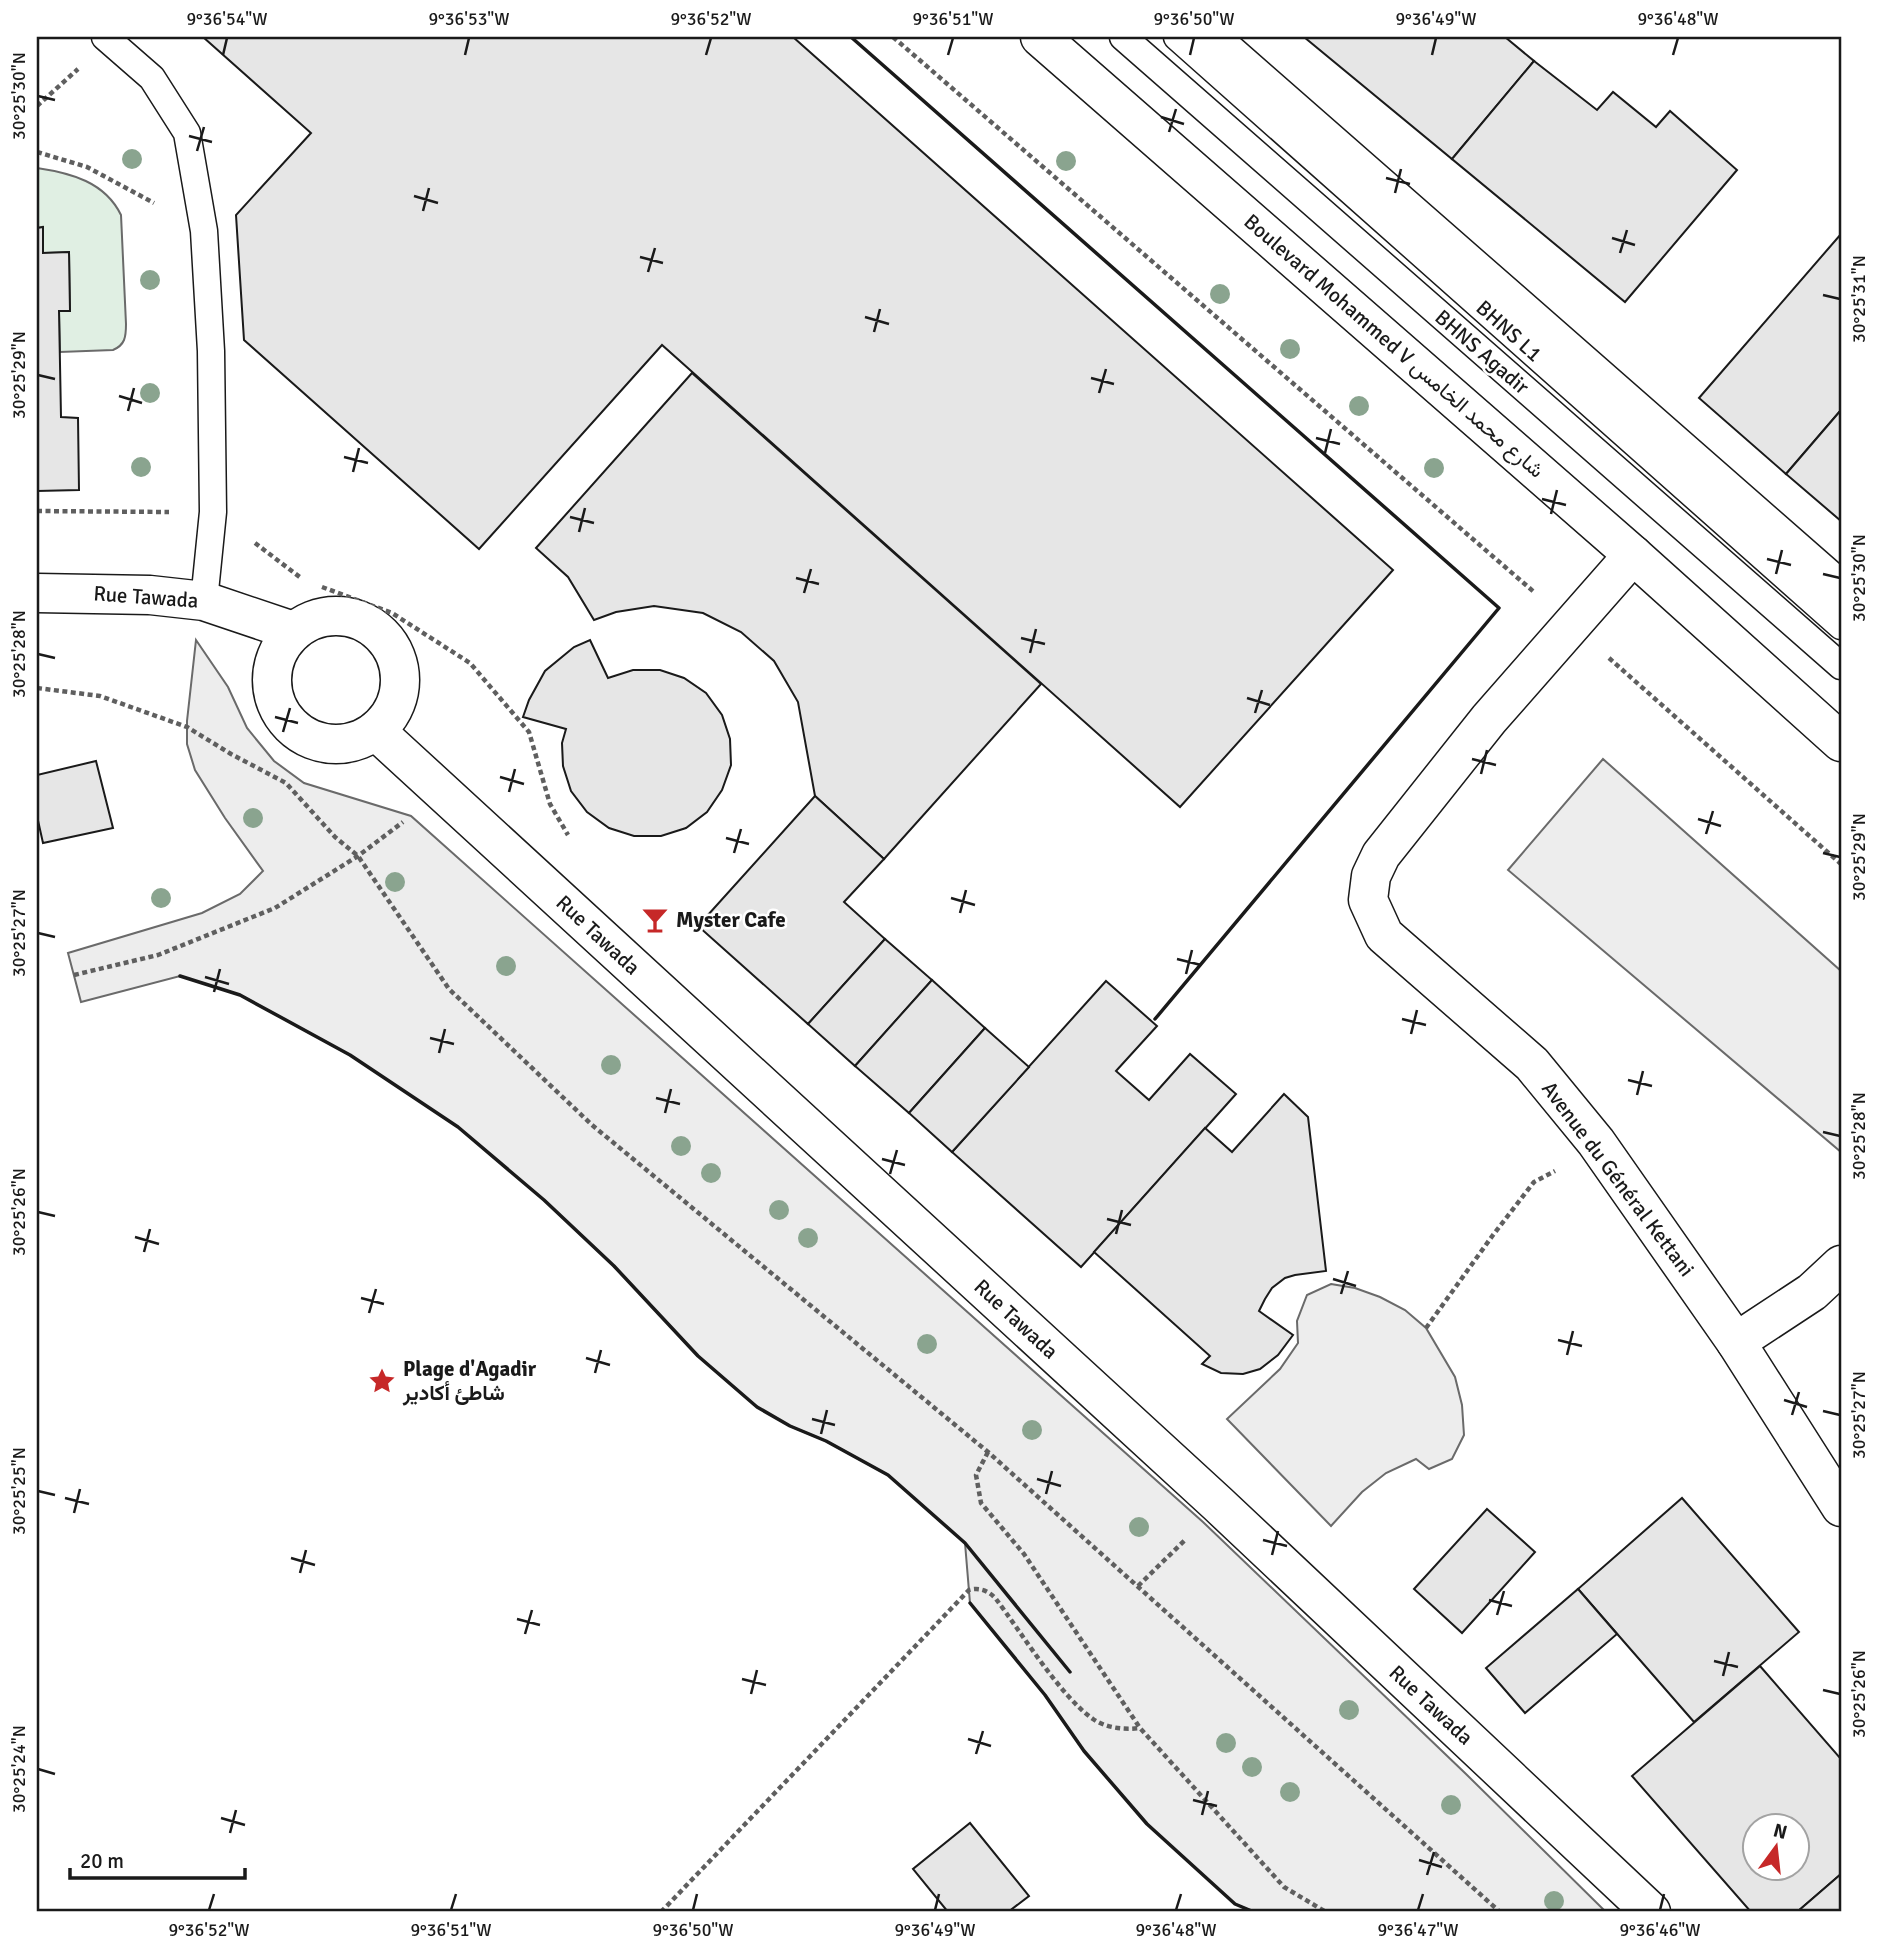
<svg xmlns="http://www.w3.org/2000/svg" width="1878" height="1949" font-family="Signika,Vazirmatn,sans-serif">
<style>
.green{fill:#e0efe3;stroke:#6a6a6a;stroke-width:2}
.parking{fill:#ededed;stroke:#6a6a6a;stroke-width:2}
.building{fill:#e6e6e6;stroke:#1a1a1a;stroke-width:2;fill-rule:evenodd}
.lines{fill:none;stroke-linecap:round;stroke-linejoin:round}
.service-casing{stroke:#1a1a1a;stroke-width:29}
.pedestrian-casing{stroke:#1a1a1a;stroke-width:41}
.minor-casing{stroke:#1a1a1a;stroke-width:41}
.primary-casing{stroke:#1a1a1a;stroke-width:41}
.path{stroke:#5f5f5f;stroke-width:4.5;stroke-dasharray:5 3.5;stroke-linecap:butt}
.service{stroke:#fff;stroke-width:26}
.pedestrian{stroke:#fff;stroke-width:38}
.minor{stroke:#fff;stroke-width:38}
.primary{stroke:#fff;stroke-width:38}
.wall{stroke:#1a1a1a;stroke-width:3.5}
.tree{fill:#8aa48f}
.ticks{fill:none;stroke:#1a1a1a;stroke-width:2.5}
.labels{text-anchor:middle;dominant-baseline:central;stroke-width:5;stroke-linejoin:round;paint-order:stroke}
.street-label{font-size:21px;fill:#1a1a1a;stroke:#fff}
.poi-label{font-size:21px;font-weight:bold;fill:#1a1a1a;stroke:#fff;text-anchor:start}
.neatline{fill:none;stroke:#1a1a1a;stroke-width:2.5}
.ticks-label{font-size:18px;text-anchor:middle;fill:#1a1a1a}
</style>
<rect width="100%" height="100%" fill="#fff"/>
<path class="green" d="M37 168C71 173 105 182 121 215L126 324C126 337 125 345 113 350L60 352 59 311H70L69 252 43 253 42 227 37 228Z"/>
<g class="parking">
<path d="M196 640 228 687 247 728 274 761 304 783 411 816 1203 1522 1466 1774 1606 1912H1254L1235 1904 1147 1824 1084 1751 1045 1695 970 1603 965 1543 888 1475 826 1441 790 1426 757 1407 698 1356 614 1266 544 1200 458 1127 350 1055 240 995 180 976 81 1002 68 953 202 913 240 894 263 871 225 818 195 770 187 744V721Z"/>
<path d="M1603 759 1841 971V1152L1508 870Z"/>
<path d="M1331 1284 1355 1288 1380 1297 1405 1310 1426 1328 1455 1377 1462 1405 1464 1435 1452 1459 1429 1469 1416 1459 1386 1473 1362 1492 1331 1526 1227 1419 1280 1369 1298 1343 1297 1321 1307 1295Z"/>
</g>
<g class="building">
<path d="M203 37H793L1393 570 1180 807 662 345 479 549 244 340 236 215 311 133Z"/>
<path d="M1304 37H1505L1534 61 1452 159Z"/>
<path d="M1534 61 1597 110 1613 92 1656 127 1670 111 1737 170 1625 302 1452 159Z"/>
<path d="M43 227V253L69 252 70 311H59L61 417 78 418 79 490 37 491V228Z"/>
<path d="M1841 234V410L1786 474 1699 398Z"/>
<path d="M692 373 1041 684 884 859 815 796 798 702 774 661 741 632 703 613 654 606 616 612 594 620 568 577 536 548Z"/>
<path d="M1841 410V521L1786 474Z"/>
<path d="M590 640 608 678 633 670H660L684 678 706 693 722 715 730 739 731 765 722 790 707 812 686 828 661 836H634L609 828 587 812 571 791 563 766 562 743 566 729 523 717 529 700 545 671 574 647Z"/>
<path d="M96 761 113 828 43 843 37 816V775Z"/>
<path d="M815 796 884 859 844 902 885 939 808 1024 698 926Z"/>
<path d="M885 939 932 980 855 1066 808 1024Z"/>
<path d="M932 980 985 1028 909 1113 855 1066Z"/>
<path d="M1106 981 1157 1026 1116 1071 1149 1100 1190 1054 1236 1094 1081 1267 952 1152Z"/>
<path d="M985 1028 1029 1067 952 1152 909 1113Z"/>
<path d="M1284 1094 1308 1117 1326 1271 1295 1275 1285 1278 1272 1288 1265 1299 1259 1311 1293 1335 1278 1355 1260 1369 1243 1374 1221 1373 1202 1364 1210 1356 1094 1252 1205 1128 1232 1152Z"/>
<path d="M1682 1498 1799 1632 1694 1722 1578 1589Z"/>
<path d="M1487 1509 1535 1552 1462 1633 1414 1589Z"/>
<path d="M1578 1589 1617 1634 1525 1713 1486 1668Z"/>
<path d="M1760 1666 1841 1759V1874L1797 1912H1751L1632 1776ZM1756 1826H1798V1868H1756Z"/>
<path d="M970 1823 1029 1896 1008 1912H948L913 1869Z"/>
<path d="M1841 1874V1912H1797Z"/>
</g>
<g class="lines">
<g class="service-casing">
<g id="service">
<path d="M105 37 152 78 187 133 204 231 211 351 213 512 204 601"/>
<path d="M1123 37 1841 666"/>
<path d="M1177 37 1841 626"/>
</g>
</g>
<g class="pedestrian-casing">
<path id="pedestrian" d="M1736 1342 1812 1292 1841 1265"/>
</g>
<g class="minor-casing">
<g id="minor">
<path d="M1633 555 1489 719 1381 855 1371 876 1368 900 1384 935 1532 1064 1596 1142 1736 1342 1841 1507"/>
<path d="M37 593 150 595 204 601 293 631"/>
<circle cx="336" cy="680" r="64"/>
<path d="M376 731 1218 1504 1651 1912"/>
</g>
</g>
<g class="primary-casing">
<g id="primary">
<path d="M1040 37 1633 555 1841 742"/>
<path d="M1209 37 1841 591"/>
</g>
</g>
<g class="path">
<path d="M893 37 1534 592"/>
<path d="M37 106 78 69"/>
<path d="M37 152 87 167 154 203"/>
<path d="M37 511 169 512"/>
<path d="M255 543 301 578"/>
<path d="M322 587 392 613 470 663 529 732 550 804 568 835"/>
<path d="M1609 658 1841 864"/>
<path d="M37 688 100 696 187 727 231 754 286 783 335 837 358 856 449 989 592 1125 988 1452 1500 1912"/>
<path d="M74 975 158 955 275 908 358 856 403 822"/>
<path d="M1426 1328 1493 1235 1534 1182 1555 1171"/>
<path d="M988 1452 976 1475 981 1503 1024 1554 1140 1728 1284 1887 1326 1912"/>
<path d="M1138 1586 1185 1540"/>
<path d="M661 1912 969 1590C980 1587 989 1591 996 1599 1021 1632 1061 1697 1093 1719 1106 1728 1124 1730 1140 1728"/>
</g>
<use href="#service" class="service"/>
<use href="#pedestrian" class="pedestrian"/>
<use href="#minor" class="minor"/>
<use href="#primary" class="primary"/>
<g class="wall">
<path d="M851 37 1499 608 1155 1019"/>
<path d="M180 976 240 995 350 1055 458 1127 544 1200 614 1266 698 1356 757 1407 790 1426 826 1441 888 1475 965 1543 1070 1672"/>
<path d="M970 1603 1045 1695 1084 1751 1147 1824 1235 1904 1254 1912"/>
</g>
</g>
<g class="tree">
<circle cx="132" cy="159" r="10"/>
<circle cx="1066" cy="161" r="10"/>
<circle cx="150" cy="280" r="10"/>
<circle cx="1220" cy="294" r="10"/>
<circle cx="1290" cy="349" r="10"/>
<circle cx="150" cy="393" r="10"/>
<circle cx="1359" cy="406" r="10"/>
<circle cx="141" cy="467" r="10"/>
<circle cx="1434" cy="468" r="10"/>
<circle cx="253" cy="818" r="10"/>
<circle cx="395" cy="882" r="10"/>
<circle cx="161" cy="898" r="10"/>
<circle cx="506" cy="966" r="10"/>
<circle cx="611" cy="1065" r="10"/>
<circle cx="681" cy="1146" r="10"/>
<circle cx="711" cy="1173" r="10"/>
<circle cx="779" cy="1210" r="10"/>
<circle cx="808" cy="1238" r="10"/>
<circle cx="927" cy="1344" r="10"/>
<circle cx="1032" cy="1430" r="10"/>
<circle cx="1139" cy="1527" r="10"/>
<circle cx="1349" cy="1710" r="10"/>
<circle cx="1226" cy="1743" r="10"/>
<circle cx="1252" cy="1767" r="10"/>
<circle cx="1290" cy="1792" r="10"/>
<circle cx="1451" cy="1805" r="10"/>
<circle cx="1554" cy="1901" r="10"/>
</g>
<path class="ticks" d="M223 55 227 38M465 55 469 38M706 55 711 38M948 55 953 38M1190 55 1194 38M1432 55 1436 38M1673 55 1678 38M38 96 55 100M1161 117 1184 124M1169 132 1176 109M189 136 212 142M197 151 204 127M1386 178 1410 184M1395 193 1401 169M414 196 438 203M423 211 429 188M1612 238 1635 245M1620 253 1627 230M640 257 663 263M648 272 655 248M1823 295 1840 299M865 317 889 324M874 332 880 309M38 375 55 379M1091 378 1114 384M1099 393 1106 369M119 396 142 403M128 411 134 388M1316 438 1340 444M1325 453 1331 429M344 457 368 463M353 472 359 448M1542 499 1566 505M1551 514 1557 490M570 517 594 523M579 532 585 508M1767 559 1791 565M1776 574 1782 550M1823 574 1840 578M796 578 819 584M804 593 811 569M1021 638 1045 644M1030 653 1036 629M38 654 55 658M1247 698 1270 705M1255 713 1262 690M275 717 298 723M283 732 290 708M1472 759 1496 765M1481 774 1487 750M500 777 524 784M509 792 515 769M1698 819 1721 826M1706 834 1713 811M726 838 749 844M734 853 741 829M1823 853 1840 857M951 898 975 905M960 913 966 890M38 933 55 937M1177 959 1201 965M1186 974 1192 950M205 977 229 984M214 992 220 969M1402 1019 1426 1025M1411 1034 1417 1010M430 1038 454 1044M439 1053 445 1029M1628 1080 1652 1086M1637 1095 1643 1071M656 1098 680 1104M665 1113 671 1089M1823 1132 1840 1136M882 1159 905 1165M890 1174 897 1150M38 1212 55 1216M1107 1219 1131 1225M1116 1234 1122 1210M135 1237 159 1244M144 1252 150 1229M1333 1279 1356 1286M1341 1294 1348 1271M361 1298 384 1304M369 1313 376 1289M1558 1340 1582 1346M1567 1355 1573 1331M586 1358 610 1365M595 1373 601 1350M1784 1400 1807 1407M1823 1411 1840 1415M1792 1415 1799 1392M812 1419 835 1425M821 1434 827 1410M1037 1479 1061 1486M38 1491 55 1495M1046 1494 1052 1471M65 1498 89 1504M74 1513 80 1489M1263 1540 1287 1546M1272 1555 1278 1531M291 1558 315 1565M300 1573 306 1550M1489 1600 1512 1606M1497 1615 1504 1591M517 1619 540 1625M525 1634 532 1610M1714 1661 1738 1667M1723 1676 1729 1652M742 1679 766 1685M1823 1690 1840 1694M751 1694 757 1670M968 1739 991 1746M976 1754 983 1731M38 1769 55 1774M1193 1800 1217 1806M1202 1815 1208 1791M221 1818 245 1825M230 1833 236 1810M1419 1860 1442 1867M1427 1875 1434 1852M209 1910 214 1894M451 1910 456 1894M693 1910 697 1894M935 1910 939 1894M1176 1910 1181 1894M1418 1910 1423 1894M1660 1910 1664 1894"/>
<defs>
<g id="bar-bare" transform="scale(2.1)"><path d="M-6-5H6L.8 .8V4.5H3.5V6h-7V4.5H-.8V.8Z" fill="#c62828" stroke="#fff" stroke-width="2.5" paint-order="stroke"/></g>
<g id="sight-bare" transform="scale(2.1)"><path d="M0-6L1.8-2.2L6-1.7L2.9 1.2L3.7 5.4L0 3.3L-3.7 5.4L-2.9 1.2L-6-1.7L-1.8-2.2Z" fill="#c62828" stroke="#fff" stroke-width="2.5" paint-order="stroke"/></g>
</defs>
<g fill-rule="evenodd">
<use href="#bar-bare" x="655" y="920"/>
<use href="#sight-bare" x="382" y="1381"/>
</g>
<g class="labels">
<g class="street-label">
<text transform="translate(1509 331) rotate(42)">BHNS L1</text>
<text transform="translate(1394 346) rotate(41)">Boulevard Mohammed V شارع محمد الخامس</text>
<text transform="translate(1482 352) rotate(41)">BHNS Agadir</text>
<text transform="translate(146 597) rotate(4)">Rue Tawada</text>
<text transform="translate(598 935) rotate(43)">Rue Tawada</text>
<text transform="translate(1618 1179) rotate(53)">Avenue du Général Kettani</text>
<text transform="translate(1016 1319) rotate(43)">Rue Tawada</text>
<text transform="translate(1431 1705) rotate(43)">Rue Tawada</text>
</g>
<g class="poi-label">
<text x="676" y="920">Myster Cafe</text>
<text x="403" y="1369">Plage d'Agadir<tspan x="403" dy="24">شاطئ أكادير</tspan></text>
</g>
</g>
<rect width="1878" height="1949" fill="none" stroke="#ffffff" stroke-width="77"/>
<g transform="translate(1776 1847) rotate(15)"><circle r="33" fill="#ffffff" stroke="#a3a3a3" stroke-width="2"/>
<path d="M0-5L12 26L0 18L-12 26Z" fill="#c62828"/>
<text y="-10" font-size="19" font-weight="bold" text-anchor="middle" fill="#1a1a1a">N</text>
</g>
<path d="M70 1868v10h175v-10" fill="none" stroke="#1a1a1a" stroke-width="3.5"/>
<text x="80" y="1868" font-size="21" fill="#1a1a1a" stroke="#ffffff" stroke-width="5" paint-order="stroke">20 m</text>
<rect x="38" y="38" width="1802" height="1872" class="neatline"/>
<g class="ticks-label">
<text x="227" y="25">9°36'54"W</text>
<text x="469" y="25">9°36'53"W</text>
<text x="711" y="25">9°36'52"W</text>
<text x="953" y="25">9°36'51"W</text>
<text x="1194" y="25">9°36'50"W</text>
<text x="1436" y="25">9°36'49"W</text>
<text x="1678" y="25">9°36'48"W</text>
<text transform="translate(19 96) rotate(-90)" y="6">30°25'30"N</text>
<text transform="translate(1859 299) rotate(-90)" y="6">30°25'31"N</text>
<text transform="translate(19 375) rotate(-90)" y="6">30°25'29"N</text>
<text transform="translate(1859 578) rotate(-90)" y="6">30°25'30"N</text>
<text transform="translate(19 654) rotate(-90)" y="6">30°25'28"N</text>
<text transform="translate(1859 857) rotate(-90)" y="6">30°25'29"N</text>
<text transform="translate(19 933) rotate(-90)" y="6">30°25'27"N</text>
<text transform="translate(1859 1136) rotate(-90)" y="6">30°25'28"N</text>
<text transform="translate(19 1212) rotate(-90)" y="6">30°25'26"N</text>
<text transform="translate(1859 1415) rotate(-90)" y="6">30°25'27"N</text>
<text transform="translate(19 1491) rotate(-90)" y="6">30°25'25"N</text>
<text transform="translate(1859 1694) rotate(-90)" y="6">30°25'26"N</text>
<text transform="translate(19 1769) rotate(-90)" y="6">30°25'24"N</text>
<text x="209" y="1936">9°36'52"W</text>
<text x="451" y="1936">9°36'51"W</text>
<text x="693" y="1936">9°36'50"W</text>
<text x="935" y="1936">9°36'49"W</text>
<text x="1176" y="1936">9°36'48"W</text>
<text x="1418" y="1936">9°36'47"W</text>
<text x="1660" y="1936">9°36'46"W</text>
</g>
</svg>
